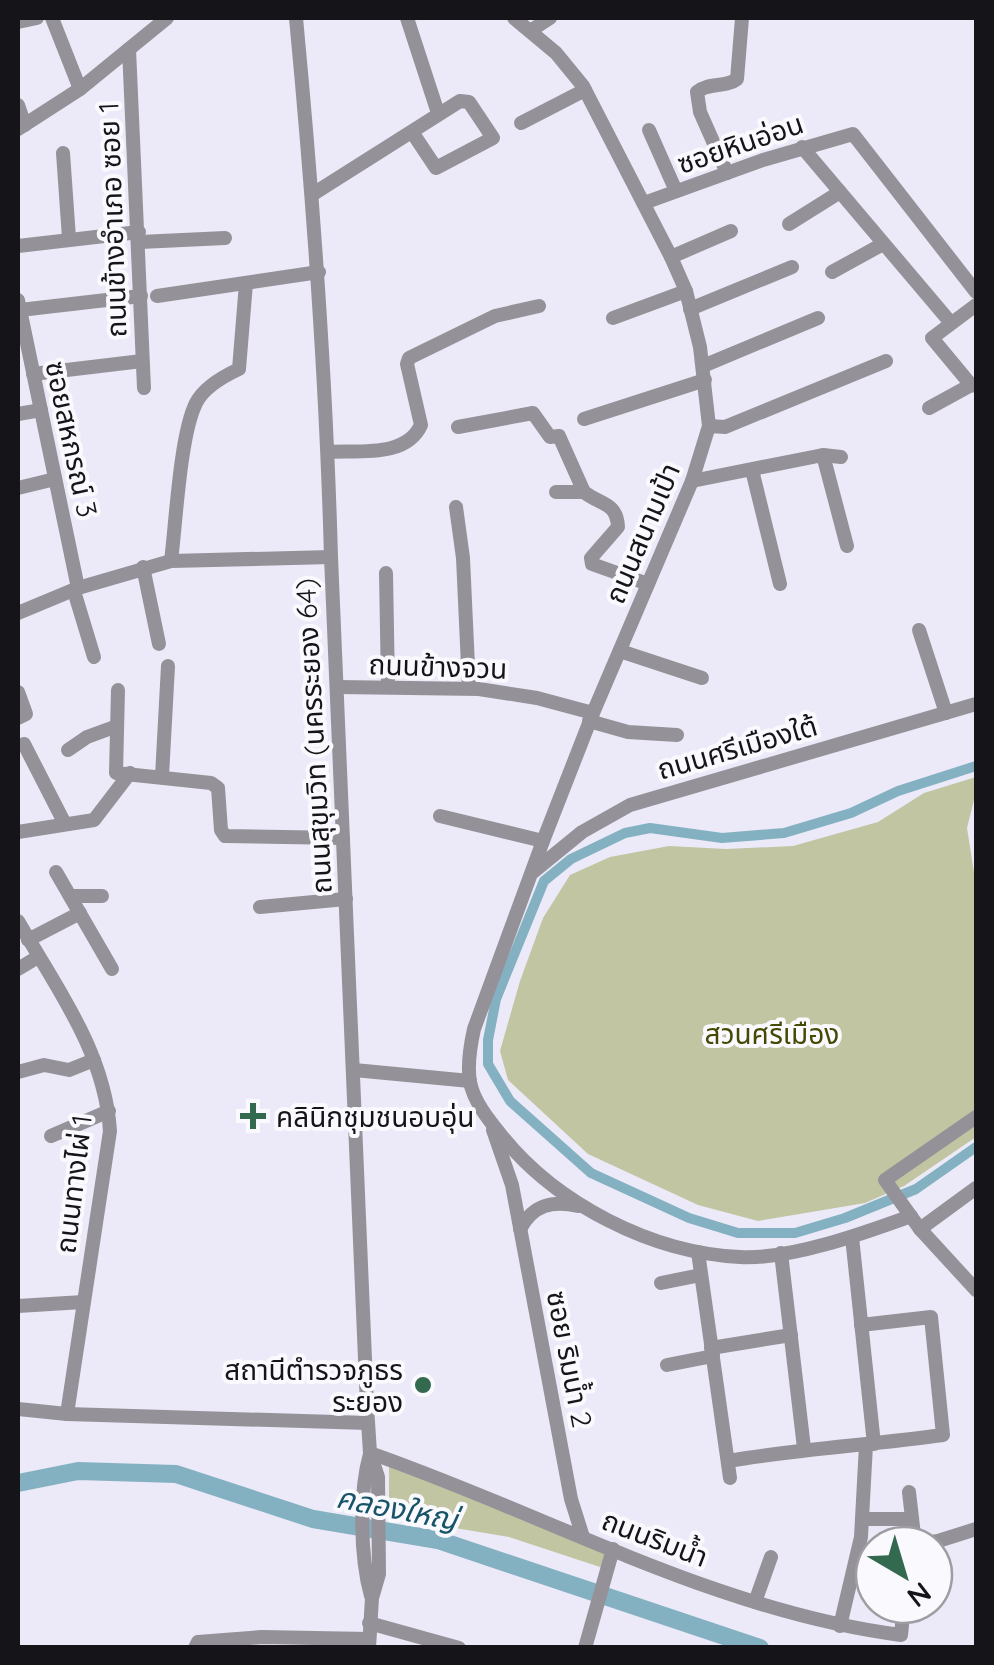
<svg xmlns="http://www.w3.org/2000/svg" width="994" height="1665" font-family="Quicksand,'Noto Sans Thai',sans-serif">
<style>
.green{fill:#c1c5a2}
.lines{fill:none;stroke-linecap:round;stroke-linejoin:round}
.canal{stroke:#84b1c2;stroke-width:10}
.river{stroke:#84b1c2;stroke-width:18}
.minor{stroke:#949298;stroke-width:14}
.poi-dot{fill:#33694e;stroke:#f9f9fe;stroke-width:4}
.labels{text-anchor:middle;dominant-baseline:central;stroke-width:8;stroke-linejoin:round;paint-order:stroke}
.street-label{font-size:28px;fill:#151519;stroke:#f9f9fe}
.park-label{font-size:28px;fill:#464904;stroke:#f9f9fe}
.poi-label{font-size:28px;fill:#151519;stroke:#f9f9fe;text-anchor:start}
.water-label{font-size:30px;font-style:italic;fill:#185467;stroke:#f9f9fe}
</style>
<rect width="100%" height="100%" fill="#eceaf8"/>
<g class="green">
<path d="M976 777V792L967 828 976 885V1137L904 1186 865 1203 758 1221 698 1205 588 1154 508 1080 500 1051 520 981 543 918 570 875 610 857 669 846 726 849 793 846 878 822 924 793Z"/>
<path d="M389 1463 609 1551 603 1568 509 1537 389 1517Z"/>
</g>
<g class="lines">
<path class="canal" d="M976 766 898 791 851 813 784 833 722 838 650 828 625 833 571 859 544 881 496 999 488 1040V1064L510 1101 591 1173 689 1218 738 1233H795L845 1218 916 1189 976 1147"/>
<path class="river" d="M18 1483 78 1471 176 1474 313 1519 438 1540 760 1648"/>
<g class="minor">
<path d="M52 18 80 89"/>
<path d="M296 18C313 197 326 376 331 557L367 1406 370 1453 378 1477 379 1574 372 1598 369 1648"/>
<path d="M407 18 438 113"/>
<path d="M514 18 556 53 583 86 671 257 686 291 700 347 709 426 692 481 593 713 543 841 474 1029C470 1047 467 1065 470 1082 474 1102 489 1120 501 1135 556 1204 652 1253 740 1257 790 1260 864 1233 911 1216"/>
<path d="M18 22 37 18"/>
<path d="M530 31 550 18"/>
<path d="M129 49 144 388"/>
<path d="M18 105 25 125"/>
<path d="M521 123 585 90"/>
<path d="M18 129 80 89 167 18"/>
<path d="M649 130 676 191"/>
<path d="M802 147 951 323"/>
<path d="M63 153 69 238"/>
<path d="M727 173 700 112 697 92C708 82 726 88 737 79L742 18"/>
<path d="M313 194 460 101 469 102 493 138 436 168 412 132"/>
<path d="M644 203 763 160 853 134 976 292"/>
<path d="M789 224 840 192"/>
<path d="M140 242 225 238"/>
<path d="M18 246 139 232"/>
<path d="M671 257 731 231"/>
<path d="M832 272 883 244"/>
<path d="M157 296 319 272"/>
<path d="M18 300 78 588"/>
<path d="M976 305 932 338 971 385 976 386"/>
<path d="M690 309 792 267"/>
<path d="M20 310 141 296"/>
<path d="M613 318 686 291"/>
<path d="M703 366 818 318"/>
<path d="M33 374 142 361"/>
<path d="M929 408 971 385"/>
<path d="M18 414 41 410"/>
<path d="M584 419 705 380"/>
<path d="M709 426 725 427 886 361"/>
<path d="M458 427 533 413 550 437 559 436 584 492C600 505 617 502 618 527L591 558 592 564 648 584"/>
<path d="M328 452C359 450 406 458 421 425L407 364 409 358 495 316 539 306"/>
<path d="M823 455 847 546"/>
<path d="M752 470 780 584"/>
<path d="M692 481 823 455 841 457"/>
<path d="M18 488 55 479"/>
<path d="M556 492H584"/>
<path d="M456 507 463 558 469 688"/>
<path d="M171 561C176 522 180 435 196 403 204 387 224 376 239 369L246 283"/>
<path d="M143 567 159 644"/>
<path d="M386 573 388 687"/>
<path d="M74 591 94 657"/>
<path d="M18 613 78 588 171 561 331 557"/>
<path d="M919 630 946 713"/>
<path d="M620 651 702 678"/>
<path d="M338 687 479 689 537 698 593 713"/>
<path d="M118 690 116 773 211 783 218 788 221 830 225 836 343 838"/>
<path d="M18 692 26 714 18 718"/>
<path d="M589 721 628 732 677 735"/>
<path d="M24 744 65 824"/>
<path d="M68 750 87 737 117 726"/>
<path d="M162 776 168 666"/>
<path d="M440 816 543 841"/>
<path d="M18 832 94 820 130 773"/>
<path d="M56 872 112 969"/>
<path d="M533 872 582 832 630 805 976 704"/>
<path d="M70 896H102"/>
<path d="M260 907 346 899"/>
<path d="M18 921C56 987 105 1052 110 1131L67 1414"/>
<path d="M28 940 80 913"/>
<path d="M18 969 38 957"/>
<path d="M354 1070 470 1081"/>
<path d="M18 1072 44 1065 69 1070 94 1060"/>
<path d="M976 1117 885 1180 920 1229 976 1290"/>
<path d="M493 1130 512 1185 571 1499 583 1537"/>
<path d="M51 1136 109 1111"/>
<path d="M520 1229C533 1205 552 1200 578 1206"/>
<path d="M920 1229 976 1188"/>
<path d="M852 1237 874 1444"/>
<path d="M698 1252 730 1478"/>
<path d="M781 1253 804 1448"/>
<path d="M661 1283 701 1275"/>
<path d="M18 1306 83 1302"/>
<path d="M711 1348 791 1335"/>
<path d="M667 1365 713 1356"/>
<path d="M18 1409 67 1414 368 1423"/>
<path d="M370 1453C546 1514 715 1611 901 1635L904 1605"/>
<path d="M370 1454C359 1493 360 1556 371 1596"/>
<path d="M728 1461C799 1449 871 1445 943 1435L931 1317 861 1325"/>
<path d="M909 1492 915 1544"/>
<path d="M862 1519H912"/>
<path d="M911 1545 938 1541 976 1529"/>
<path d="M755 1602 771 1557"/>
<path d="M369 1623 459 1648"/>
<path d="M840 1626 861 1537 866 1445"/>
<path d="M195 1648 198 1642 262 1637 369 1639"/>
<path d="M585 1648 613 1549"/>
</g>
</g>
<g class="poi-dot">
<path d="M248 1101h10v10h10v10h-10v10h-10v-10h-10v-10h10z"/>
<circle cx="423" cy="1385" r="10"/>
</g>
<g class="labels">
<g class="street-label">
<text transform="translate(740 143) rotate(-19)">ซอยหินอ่อน</text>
<text transform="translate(112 220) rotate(-92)">ถนนข้างอำเภอ ซอย 1</text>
<text transform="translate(72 439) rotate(78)">ซอยสหกรณ์ 3</text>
<text transform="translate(642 533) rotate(-67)">ถนนสนามเป้า</text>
<text transform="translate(438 666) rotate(2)">ถนนข้างจวน</text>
<text transform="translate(313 736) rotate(-93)">ถนนสุขุมวิท (นครระยอง 64)</text>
<text transform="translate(737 747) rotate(-16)">ถนนศรีเมืองใต้</text>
<text transform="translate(73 1184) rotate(-83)">ถนนทางไผ่ 1</text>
<text transform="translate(570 1359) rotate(79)">ซอย ริมน้ำ 2</text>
<text transform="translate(655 1538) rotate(21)">ถนนริมน้ำ</text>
</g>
<g class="park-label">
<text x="772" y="1033">สวนศรีเมือง</text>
</g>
<g class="poi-label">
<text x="276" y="1116">คลินิกชุมชนอบอุ่น</text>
<text x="403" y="1369" text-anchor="end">สถานีตำรวจภูธร<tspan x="403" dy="32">ระยอง</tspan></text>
</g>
<g class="water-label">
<text transform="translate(397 1508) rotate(11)">คลองใหญ่</text>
</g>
</g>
<rect width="994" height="1665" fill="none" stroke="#151519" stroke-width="40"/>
<g transform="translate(904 1575) rotate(142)"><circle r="48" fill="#f9f9fe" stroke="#9e9ea2" stroke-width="2.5"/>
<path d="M0-8L18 38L0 25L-18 38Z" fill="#33694e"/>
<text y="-15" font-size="28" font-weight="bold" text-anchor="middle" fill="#151519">N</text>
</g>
</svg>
